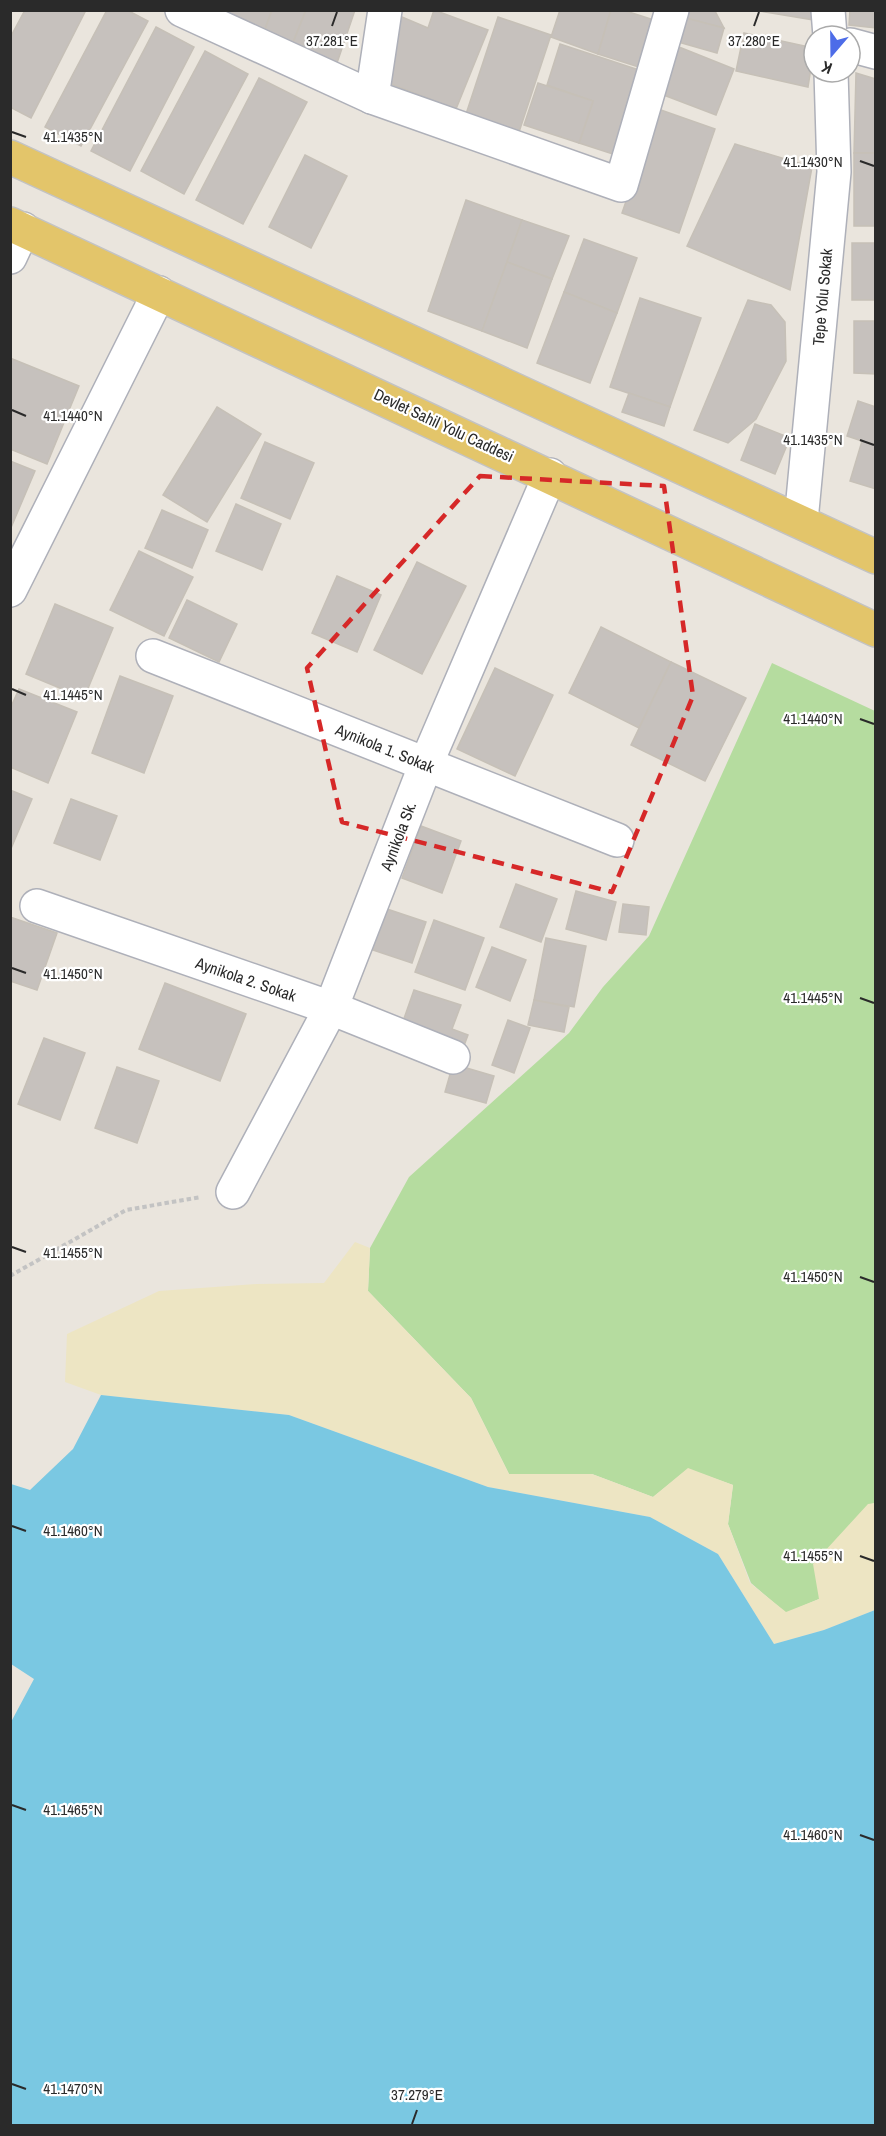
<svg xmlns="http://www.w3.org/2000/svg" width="886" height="2136" font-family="'Archivo Narrow',sans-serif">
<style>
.green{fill:#b5dc9f}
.sand{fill:#ede5c3}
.water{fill:#7ac8e2}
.building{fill:#c6c1bd;stroke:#c6c0b7;stroke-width:1.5}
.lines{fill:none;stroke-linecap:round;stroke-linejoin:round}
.minor-casing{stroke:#aeb0b9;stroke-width:36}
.major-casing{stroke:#c3c3c3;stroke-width:36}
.path{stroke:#c3c3c3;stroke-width:4;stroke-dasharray:4.5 3;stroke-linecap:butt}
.minor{stroke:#fff;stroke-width:33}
.major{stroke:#e3c56a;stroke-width:33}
.marked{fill:none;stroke:#d62828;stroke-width:4.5;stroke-dasharray:12 8;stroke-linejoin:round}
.ticks{fill:none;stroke:#2a2a2a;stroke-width:2}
.labels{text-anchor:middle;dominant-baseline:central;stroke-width:4.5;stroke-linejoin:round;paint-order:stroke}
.street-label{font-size:16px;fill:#2a2a2a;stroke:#fff}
.ticks-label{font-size:15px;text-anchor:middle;fill:#2a2a2a;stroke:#fff;stroke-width:4.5;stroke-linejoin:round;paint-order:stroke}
</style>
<rect width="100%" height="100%" fill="#eae5dd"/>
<path class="green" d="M772 663 875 711V1503L868 1505 819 1599 786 1613 751 1583 728 1524 733 1485 688 1469 653 1497 592 1474H509L471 1398 368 1291 370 1248 409 1177 569 1033 603 987 649 936Z"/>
<path class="sand" d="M355 1242 370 1248 368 1291 471 1398 509 1474H592L653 1497 688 1468 733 1485 728 1524 750 1583 786 1612 819 1599 813 1564 868 1504 875 1503V1610L824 1630 774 1644 718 1554 650 1517 488 1487 289 1415 101 1395 65 1382 67 1334 159 1291 257 1284 324 1283Z"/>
<path class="water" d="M101 1395 289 1415 488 1487 650 1517 718 1554 774 1644 824 1630 875 1610V2125H11V1722L34 1679 11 1664V1484L30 1490 73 1449Z"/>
<g class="building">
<path d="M25 10H86L31 118 10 107V38Z"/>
<path d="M107 10H127L148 21 81 146 45 127Z"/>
<path d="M216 10H272L264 32Z"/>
<path d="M272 10H306L292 45 264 32Z"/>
<path d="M306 10H355L337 63 292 45Z"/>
<path d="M434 10 488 30 456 109 378 79 402 17 428 28Z"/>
<path d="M560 10H611L598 54 551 37Z"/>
<path d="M611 10H623L657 21 642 68 598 54Z"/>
<path d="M679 10 715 11 724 28 678 16Z"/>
<path d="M753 10H813L814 20Z"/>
<path d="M850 10H876V28L849 25Z"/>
<path d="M678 16 724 28 717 53 671 40Z"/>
<path d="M498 17 551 35 519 132 466 114Z"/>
<path d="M156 27 194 47 130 171 91 151Z"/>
<path d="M744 33 814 48 808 87 736 71Z"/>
<path d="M560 44 639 70 613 154 579 143 593 101 547 85Z"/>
<path d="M679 47 734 69 716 115 661 94Z"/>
<path d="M205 51 248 74 184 194 141 171Z"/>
<path d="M856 73 876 79V153H854Z"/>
<path d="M259 78 307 102 243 224 196 200Z"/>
<path d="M538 83 593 101 579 143 524 125Z"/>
<path d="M658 109 715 129 679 233 622 213Z"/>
<path d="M735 144 812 167 790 290 687 246Z"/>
<rect x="854" y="153" width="22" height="73"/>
<path d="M305 155 347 176 311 248 269 227Z"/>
<path d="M466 200 522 220 482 331 428 311Z"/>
<path d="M522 220 569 236 552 279 507 262Z"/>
<path d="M584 239 637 258 617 313 564 292Z"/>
<rect x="852" y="243" width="24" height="57"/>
<path d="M507 262 552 279 527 348 482 331Z"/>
<path d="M564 292 617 313 590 383 537 363Z"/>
<path d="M640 298 701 318 670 407 610 387Z"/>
<path d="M748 300 771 305 785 322 786 361 756 419 728 443 694 430Z"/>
<path d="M854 321H876V374L854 373Z"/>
<path d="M10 358 79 386 47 464 10 449Z"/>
<path d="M629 393 670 407 664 426 622 412Z"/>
<path d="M858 401 876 407V489L850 481 862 441 847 436Z"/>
<path d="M217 407 261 434 207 522 163 495Z"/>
<path d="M755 424 790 438 775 474 741 460Z"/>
<path d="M265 442 314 463 290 519 241 498Z"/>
<path d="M10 461 35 471 10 530Z"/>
<path d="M236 504 281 524 262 570 216 551Z"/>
<path d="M162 510 208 530 192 568 145 548Z"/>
<path d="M139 551 193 577 164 636 110 610Z"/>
<path d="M417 562 466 586 422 674 374 650Z"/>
<path d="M337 576 381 595 357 652 312 633Z"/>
<path d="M187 600 237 624 219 662 169 638Z"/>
<path d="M55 604 113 628 84 698 26 674Z"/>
<path d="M601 627 671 662 639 728 569 693Z"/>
<path d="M671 662 746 698 705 781 631 745Z"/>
<path d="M495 668 553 695 515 776 457 749Z"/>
<path d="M120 676 173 696 144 773 92 753Z"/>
<path d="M19 689 77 712 48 783 10 767V709Z"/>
<path d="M10 790 32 799 10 851Z"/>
<path d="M71 799 117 816 100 860 54 843Z"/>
<path d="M421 826 461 841 442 893 402 878Z"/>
<path d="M516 884 557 899 541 942 500 927Z"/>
<path d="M576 891 616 902 606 940 566 929Z"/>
<path d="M623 904 649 907 646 935 619 932Z"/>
<path d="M381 907 426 922 412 963 367 948Z"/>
<path d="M10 917 57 933 37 990 10 981Z"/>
<path d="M434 920 484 938 465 990 415 972Z"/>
<path d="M546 938 586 946 574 1007 534 1000Z"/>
<path d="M492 947 526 960 510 1001 476 987Z"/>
<path d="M165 983 246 1014 220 1081 139 1049Z"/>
<path d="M414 990 461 1005 452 1029 468 1035 462 1051 400 1030Z"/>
<path d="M534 1000 569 1007 564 1032 528 1025Z"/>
<path d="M508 1020 530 1028 514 1073 492 1065Z"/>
<path d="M44 1038 85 1053 60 1120 18 1104Z"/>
<path d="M453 1064 494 1076 486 1103 445 1092Z"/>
<path d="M117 1067 159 1081 137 1143 95 1128Z"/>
</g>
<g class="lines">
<g class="minor-casing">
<g id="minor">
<path d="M182 10 372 97 621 185 672 10"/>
<path d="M828 10 830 36"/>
<path d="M850 45 876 52"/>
<path d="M372 97 385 10"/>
<path d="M10 257 23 229"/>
<path d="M801 521 834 172 831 72"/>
<path d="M10 590 159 293"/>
<path d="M153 656 617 840"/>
<path d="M37 906 331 1008 453 1057"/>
<path d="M233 1192 331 1008 426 764 550 475"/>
</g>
</g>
<g class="major-casing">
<g id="major">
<path d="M10 157 876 557"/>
<path d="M10 224 876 630"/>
</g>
</g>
<path class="path" d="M10 1276 126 1210 201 1197"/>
<use href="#minor" class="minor"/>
<use href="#major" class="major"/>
</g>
<path class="marked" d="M480 476 664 486 693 696 612 892 342 822 307 668Z"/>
<path class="ticks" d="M332 26 337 12M754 26 759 12M12 132 26 137M860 161 874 166M12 410 26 416M860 440 874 445M12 689 26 695M860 719 874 724M12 968 26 973M860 998 874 1003M12 1247 26 1252M860 1277 874 1282M12 1526 26 1531M860 1556 874 1561M12 1805 26 1810M860 1835 874 1840M12 2084 26 2089M412 2124 417 2110"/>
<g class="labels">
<g class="street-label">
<text transform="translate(822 297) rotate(-85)">Tepe Yolu Sokak</text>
<text transform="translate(444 425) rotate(25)">Devlet Sahil Yolu Caddesi</text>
<text transform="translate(385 748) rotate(22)">Aynikola 1. Sokak</text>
<text transform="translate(398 836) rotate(-69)">Aynikola Sk.</text>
<text transform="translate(246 979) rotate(19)">Aynikola 2. Sokak</text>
</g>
</g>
<g class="ticks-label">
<text x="332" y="46">37.281°E</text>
<text x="754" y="46">37.280°E</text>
<text x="73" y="142">41.1435°N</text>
<text x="813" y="167">41.1430°N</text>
<text x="73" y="421">41.1440°N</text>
<text x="813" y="445">41.1435°N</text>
<text x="73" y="700">41.1445°N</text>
<text x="813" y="724">41.1440°N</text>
<text x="73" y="979">41.1450°N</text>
<text x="813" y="1003">41.1445°N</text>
<text x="73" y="1258">41.1455°N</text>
<text x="813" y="1282">41.1450°N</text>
<text x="73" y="1536">41.1460°N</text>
<text x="813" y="1561">41.1455°N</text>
<text x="73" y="1815">41.1465°N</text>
<text x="813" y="1840">41.1460°N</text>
<text x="73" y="2094">41.1470°N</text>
<text x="417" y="2100">37.279°E</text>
</g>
<rect width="886" height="2136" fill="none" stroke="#2a2a2a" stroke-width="24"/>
<g transform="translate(832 54) rotate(200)"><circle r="28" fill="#ffffff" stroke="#aaaaaa" stroke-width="1.5"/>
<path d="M0-4.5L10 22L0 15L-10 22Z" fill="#4d6ce8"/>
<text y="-9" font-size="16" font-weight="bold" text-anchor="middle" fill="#2a2a2a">K</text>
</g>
</svg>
